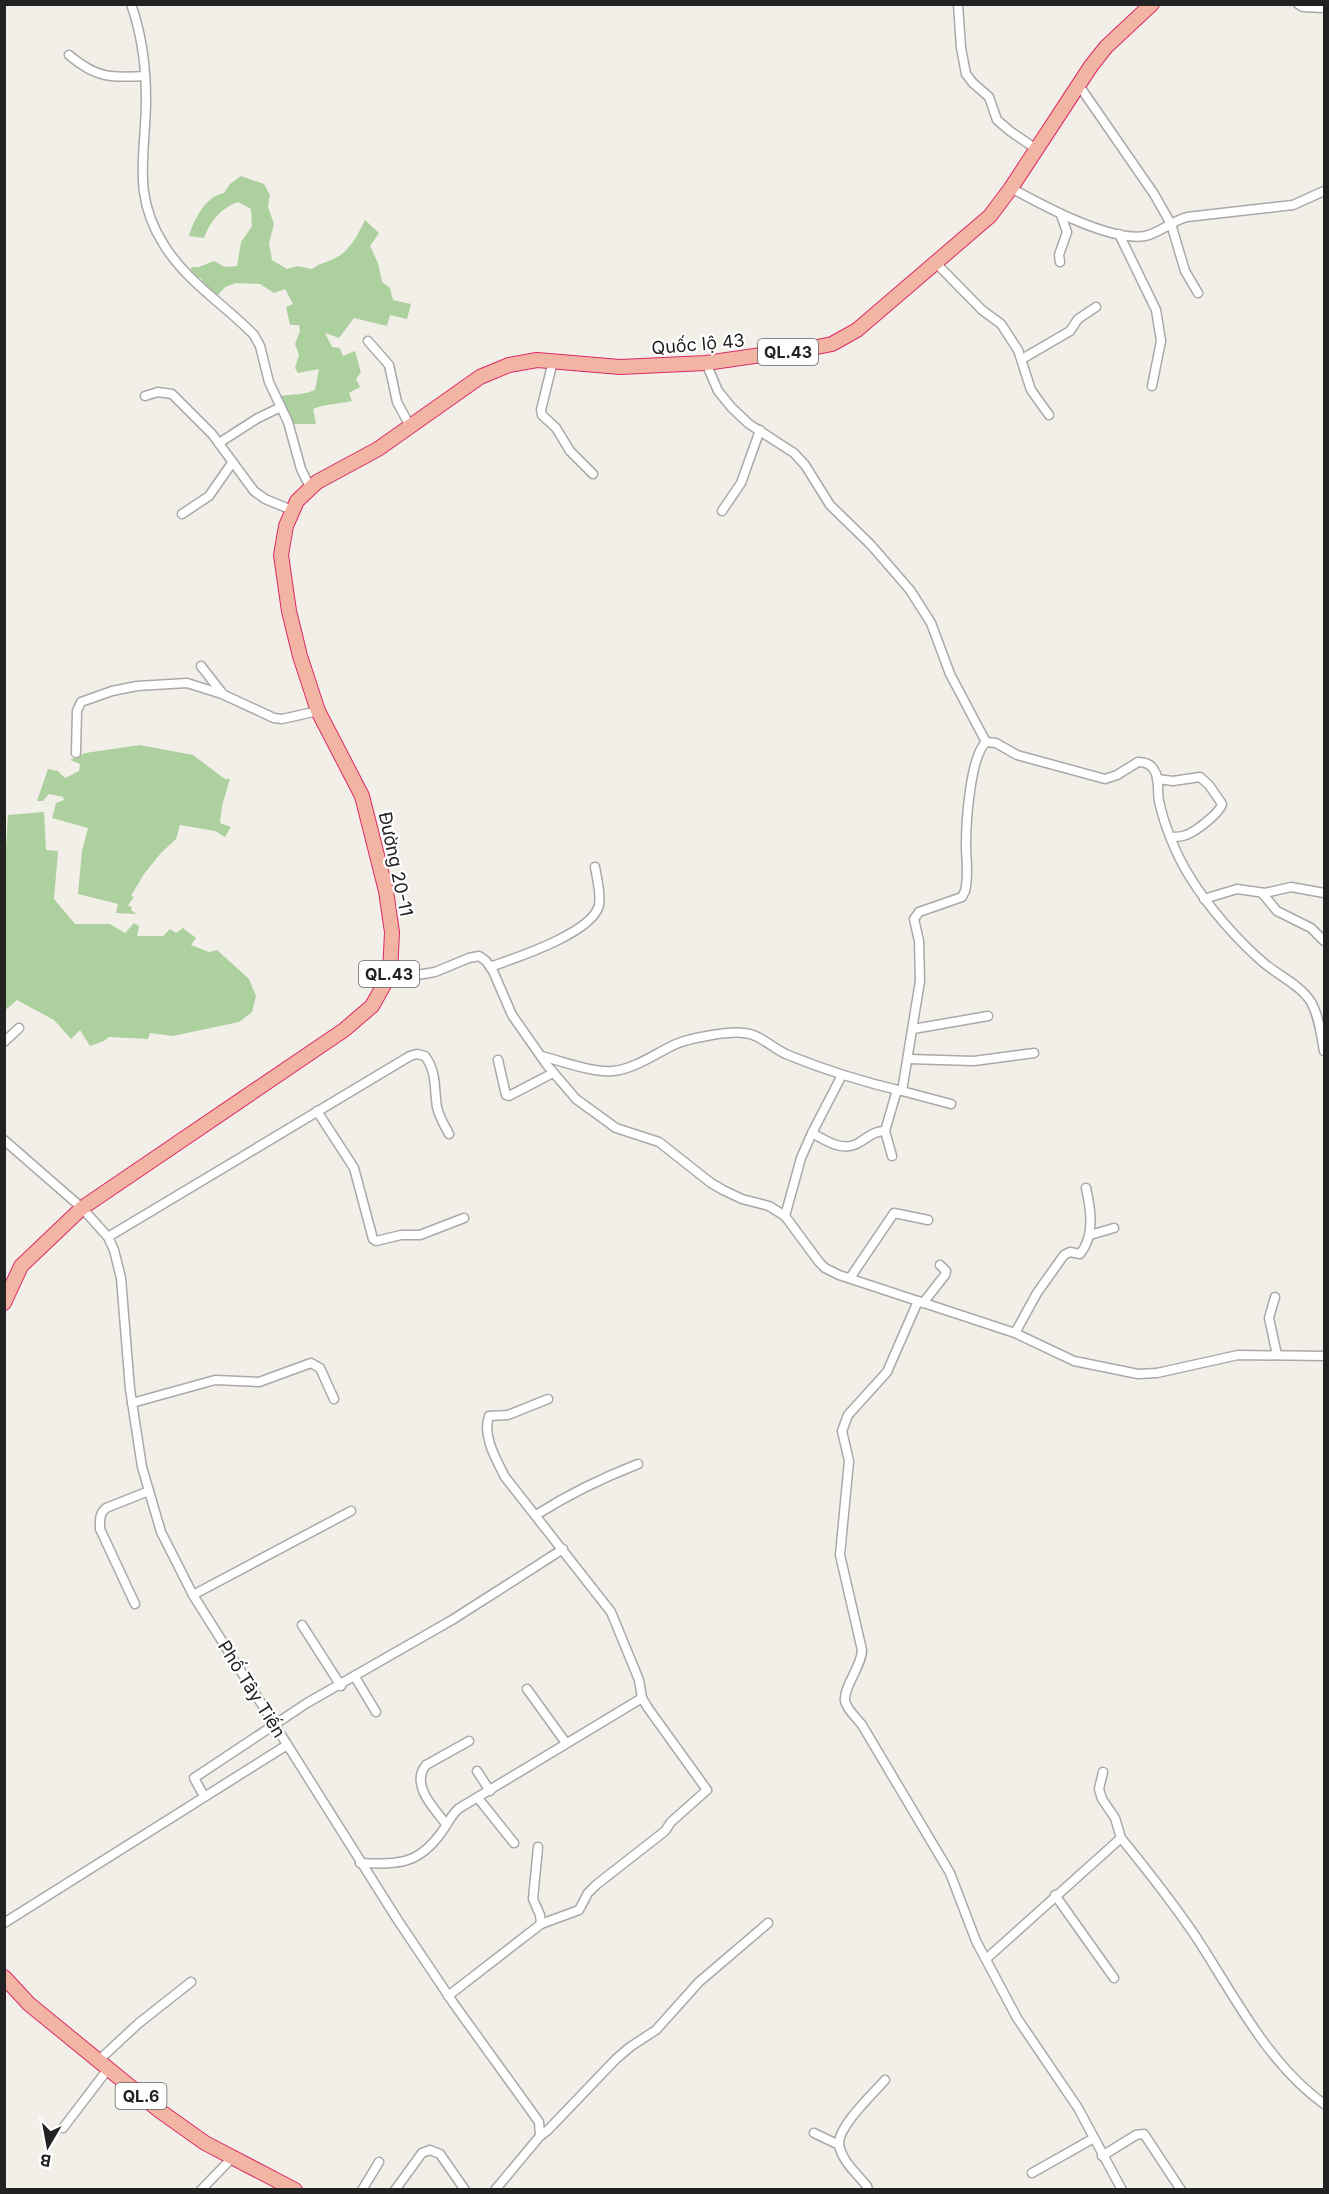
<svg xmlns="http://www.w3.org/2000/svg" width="1329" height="2194" font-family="Inter,sans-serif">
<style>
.forest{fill:#add19e}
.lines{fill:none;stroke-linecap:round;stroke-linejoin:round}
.minor-casing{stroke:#a9a9a9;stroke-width:11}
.trunk-casing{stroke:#dc2a67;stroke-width:16}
.minor{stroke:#fff;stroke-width:8}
.trunk{stroke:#f2b4a3;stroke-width:14}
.labels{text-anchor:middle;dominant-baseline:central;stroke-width:4.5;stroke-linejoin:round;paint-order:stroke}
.shield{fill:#fff;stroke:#646464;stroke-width:1.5}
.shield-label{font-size:16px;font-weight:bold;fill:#222}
.street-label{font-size:18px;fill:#222;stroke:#fff}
</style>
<rect width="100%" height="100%" fill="#f2efe9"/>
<g class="forest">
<path d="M241 176 264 184 270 195 268 207 274 224 269 243 272 260 287 269 297 266 312 269C321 262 330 262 339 256 352 247 358 234 365 220L379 233 370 246 378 263 382 282 390 288 393 300 411 304 407 319 390 315 387 326 354 318 339 338 325 333 332 347 340 348 343 356 355 351 361 372 356 379 360 387 349 393 352 401C338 404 326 404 313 409L316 424H292L281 396C293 394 304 395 315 390L319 369 298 373 295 368 299 355 295 344 300 331 299 325H290L286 307 293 304 285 289 274 293 260 284 236 283 225 287 218 295 206 289 202 285V279L192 275 191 267H199L214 261 225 267 237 266 241 242 252 226 251 209 238 202C221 208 210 221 204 238L189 236C194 219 206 196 224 193L230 184Z"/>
<path d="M140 745 193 755 225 779H230L222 806 220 823 231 827 225 837 215 831 180 825 176 839 161 853 144 874 131 896 134 897 128 906 132 907 131 910 137 914 116 913 118 904 78 894 82 851 88 828 52 818 56 803 64 800 63 797 49 794 43 801H37L48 769 58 771 65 778 79 771 80 764 70 760 85 753Z"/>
<path d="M44 812 46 850 58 851 54 899 75 924H110L125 933 134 923 139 926 137 936H163L170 929 176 933 183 928 196 938 191 945 209 952 217 950 249 979 256 996 252 1012 239 1022 173 1036 150 1033 148 1039 109 1037 104 1041 90 1046 80 1030 71 1039 54 1020 17 1000 7 1009 5 1007 4 847H6L8 815Z"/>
</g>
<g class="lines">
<g class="minor-casing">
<g id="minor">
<path d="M131 4C142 35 146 67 146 99 146 155 131 193 164 245 187 282 224 304 254 335L260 346 269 382 288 422 301 469 310 487"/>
<path d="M958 4 961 48 966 74 973 83 989 97 997 120 1010 131 1036 149"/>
<path d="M1298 4 1303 7 1324 8"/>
<path d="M69 55C96 78 110 78 145 76"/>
<path d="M1078 84 1154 194 1171 224 1185 271 1198 293"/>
<path d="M1011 188C1042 205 1110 242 1145 236 1160 233 1172 221 1187 217L1293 205 1324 191"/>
<path d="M1119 234 1156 310 1161 341 1152 386"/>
<path d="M935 262 982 310 1001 324 1018 350 1031 390 1049 415"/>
<path d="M1060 262 1059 255 1067 232 1061 215"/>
<path d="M368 341 389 365 397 402 410 426"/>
<path d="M1022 359 1070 331 1078 319 1096 307"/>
<path d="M553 361 541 410 542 415 556 428 570 451 593 474"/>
<path d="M706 363 718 391 732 408 749 424 794 453 805 465 830 505 871 545 910 590 931 623 950 674 986 742"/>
<path d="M145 396 158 392 172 394 212 434 254 491 265 499 292 510"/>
<path d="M219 443 258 418 281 407"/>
<path d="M722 511 741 483 760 430"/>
<path d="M182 514 209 496 232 463"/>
<path d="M201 666 222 693"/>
<path d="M76 753 77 711 81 702 112 691 137 686 187 683 222 694 274 718 282 719 318 711"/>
<path d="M1157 779 1173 781 1200 777 1209 785 1222 804C1220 813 1195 832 1186 835 1181 837 1176 837 1171 837"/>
<path d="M1262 893 1277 911 1311 928 1324 941"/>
<path d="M1204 899 1237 889 1265 893 1291 887 1324 893"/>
<path d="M490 967C515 958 593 933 599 905 601 893 597 879 595 867"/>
<path d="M390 974 405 977 435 972 469 958 479 956 486 961 493 971 512 1015 547 1065 576 1099 616 1128 659 1142 711 1183 723 1190 742 1199 769 1206 785 1216 819 1262 825 1268 839 1275 1015 1333 1074 1361 1138 1374 1157 1373 1238 1355 1324 1356"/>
<path d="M913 1029 988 1016"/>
<path d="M4 1042 19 1028"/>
<path d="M541 1056C562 1061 592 1073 613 1071 635 1069 656 1053 676 1044 690 1038 728 1031 744 1033 760 1034 773 1049 788 1055 825 1070 863 1082 902 1091L920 981 919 941 914 919 919 912 962 897 965 891C969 876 966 860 966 845 966 823 970 757 986 742L996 743 1017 755 1105 779 1117 775 1138 762C1144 762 1151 764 1154 770 1160 778 1157 791 1159 801 1164 825 1177 857 1190 877 1209 908 1238 941 1265 964 1280 976 1301 986 1311 1002 1319 1016 1321 1035 1324 1051"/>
<path d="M909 1059 974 1061 1034 1053"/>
<path d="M498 1060 506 1095 509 1096 553 1073"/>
<path d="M902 1091 951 1104"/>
<path d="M317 1111 354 1168 373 1239 376 1241 401 1235H420L464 1218"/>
<path d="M812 1133C827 1141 843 1153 860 1142 870 1136 874 1131 885 1131"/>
<path d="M4 1140 82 1208 108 1237 114 1250 121 1278 130 1389 142 1467 161 1532 193 1595 397 1919 454 2004 539 2122 540 2136 495 2190"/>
<path d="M892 1156 885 1131 897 1090"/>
<path d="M785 1216 801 1158 812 1133 842 1075"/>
<path d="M1090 1235 1114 1228"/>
<path d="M108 1237 410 1056 417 1054 425 1056C437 1072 434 1089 437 1107 439 1117 445 1126 449 1134"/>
<path d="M850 1278 894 1213 928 1220"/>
<path d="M1275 1297 1269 1318 1277 1355"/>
<path d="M918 1301 887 1372 848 1415 842 1431 849 1461 840 1555 862 1650C862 1666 843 1687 845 1701 847 1710 857 1718 862 1725L950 1873 976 1941 1017 2018 1078 2108 1122 2190"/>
<path d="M923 1303 945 1275 946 1271 940 1265"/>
<path d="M1015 1333 1037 1293 1064 1255 1070 1252 1080 1254C1095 1236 1091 1210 1086 1188"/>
<path d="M132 1403 215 1380 259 1382 311 1363 320 1368 334 1399"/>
<path d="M536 1515C569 1494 602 1478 638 1464"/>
<path d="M193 1595 351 1511"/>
<path d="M135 1604 100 1529C100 1520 99 1514 106 1508L149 1491"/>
<path d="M302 1625 341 1686"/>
<path d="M355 1677 376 1712"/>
<path d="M527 1689 566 1743"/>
<path d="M477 1771 490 1791"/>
<path d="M1103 1772 1099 1789 1102 1799 1115 1818 1121 1838"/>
<path d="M204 1796 194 1778 307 1703 452 1620 563 1549"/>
<path d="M478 1798 514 1843"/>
<path d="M446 1824C434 1808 410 1785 426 1765L469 1741"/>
<path d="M538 1847 533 1899 540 1915 541 1924"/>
<path d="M360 1863C397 1864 417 1866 441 1833 447 1825 450 1817 458 1809L642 1698"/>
<path d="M1055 1895 1114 1978"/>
<path d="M4 1923 287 1745"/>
<path d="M986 1959 1121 1838C1147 1870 1173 1903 1196 1937 1234 1995 1267 2063 1324 2104"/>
<path d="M448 1996 541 1924 579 1910 588 1893 596 1885 665 1831 671 1822 707 1790 648 1708 642 1698 639 1680 611 1612 505 1477C496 1459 482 1436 489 1416L508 1415 548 1399"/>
<path d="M98 2061 139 2023 191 1982"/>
<path d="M63 2128 108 2069"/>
<path d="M814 2133 839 2145"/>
<path d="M540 2136 548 2130 616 2059 630 2047 656 2030 699 1982 768 1923"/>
<path d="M1102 2156 1136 2135 1144 2134 1181 2190"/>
<path d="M1032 2173 1094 2138"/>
<path d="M201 2190 232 2158"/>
<path d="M362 2190 379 2162"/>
<path d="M395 2190 422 2153 430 2150 440 2154 465 2190"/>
<path d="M868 2190 867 2186C857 2174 841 2160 839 2144 838 2126 874 2093 885 2080"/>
</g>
</g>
<g class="trunk-casing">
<g id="trunk">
<path d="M4 1303 21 1266 82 1208 344 1030 372 1006 390 974 392 932 386 891 362 796 318 711 300 656 289 611 281 555 286 526 297 501 317 482 378 449 480 377 509 365 537 360 620 367 706 363 817 347 832 344 857 330 990 216 1011 188 1091 66 1106 47 1152 4"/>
<path d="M4 1977 29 2004 160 2111 205 2143 295 2190"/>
</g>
</g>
<use href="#minor" class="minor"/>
<use href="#trunk" class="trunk"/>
</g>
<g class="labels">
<g class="shield">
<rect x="758" y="339" width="60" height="26" rx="4.5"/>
<rect x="359" y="961" width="60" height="26" rx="4.5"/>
<rect x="115.5" y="2083" width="51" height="26" rx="4.5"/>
</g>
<g class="shield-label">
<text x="788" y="352">QL.43</text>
<text x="389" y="974">QL.43</text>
<text x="141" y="2096">QL.6</text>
</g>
<g class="street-label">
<text transform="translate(698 344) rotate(-5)">Quốc lộ 43</text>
<text transform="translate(396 864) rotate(78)">Đường 20-11</text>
<text transform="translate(252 1689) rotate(58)">Phố Tây Tiến</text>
</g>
</g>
<rect width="1329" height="2194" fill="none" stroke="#222222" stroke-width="12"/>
<g transform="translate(48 2146) rotate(190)" stroke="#ffffff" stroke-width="4.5" paint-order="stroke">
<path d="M0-4.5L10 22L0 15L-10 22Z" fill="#222222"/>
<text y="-9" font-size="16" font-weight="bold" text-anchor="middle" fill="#222222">B</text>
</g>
</svg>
